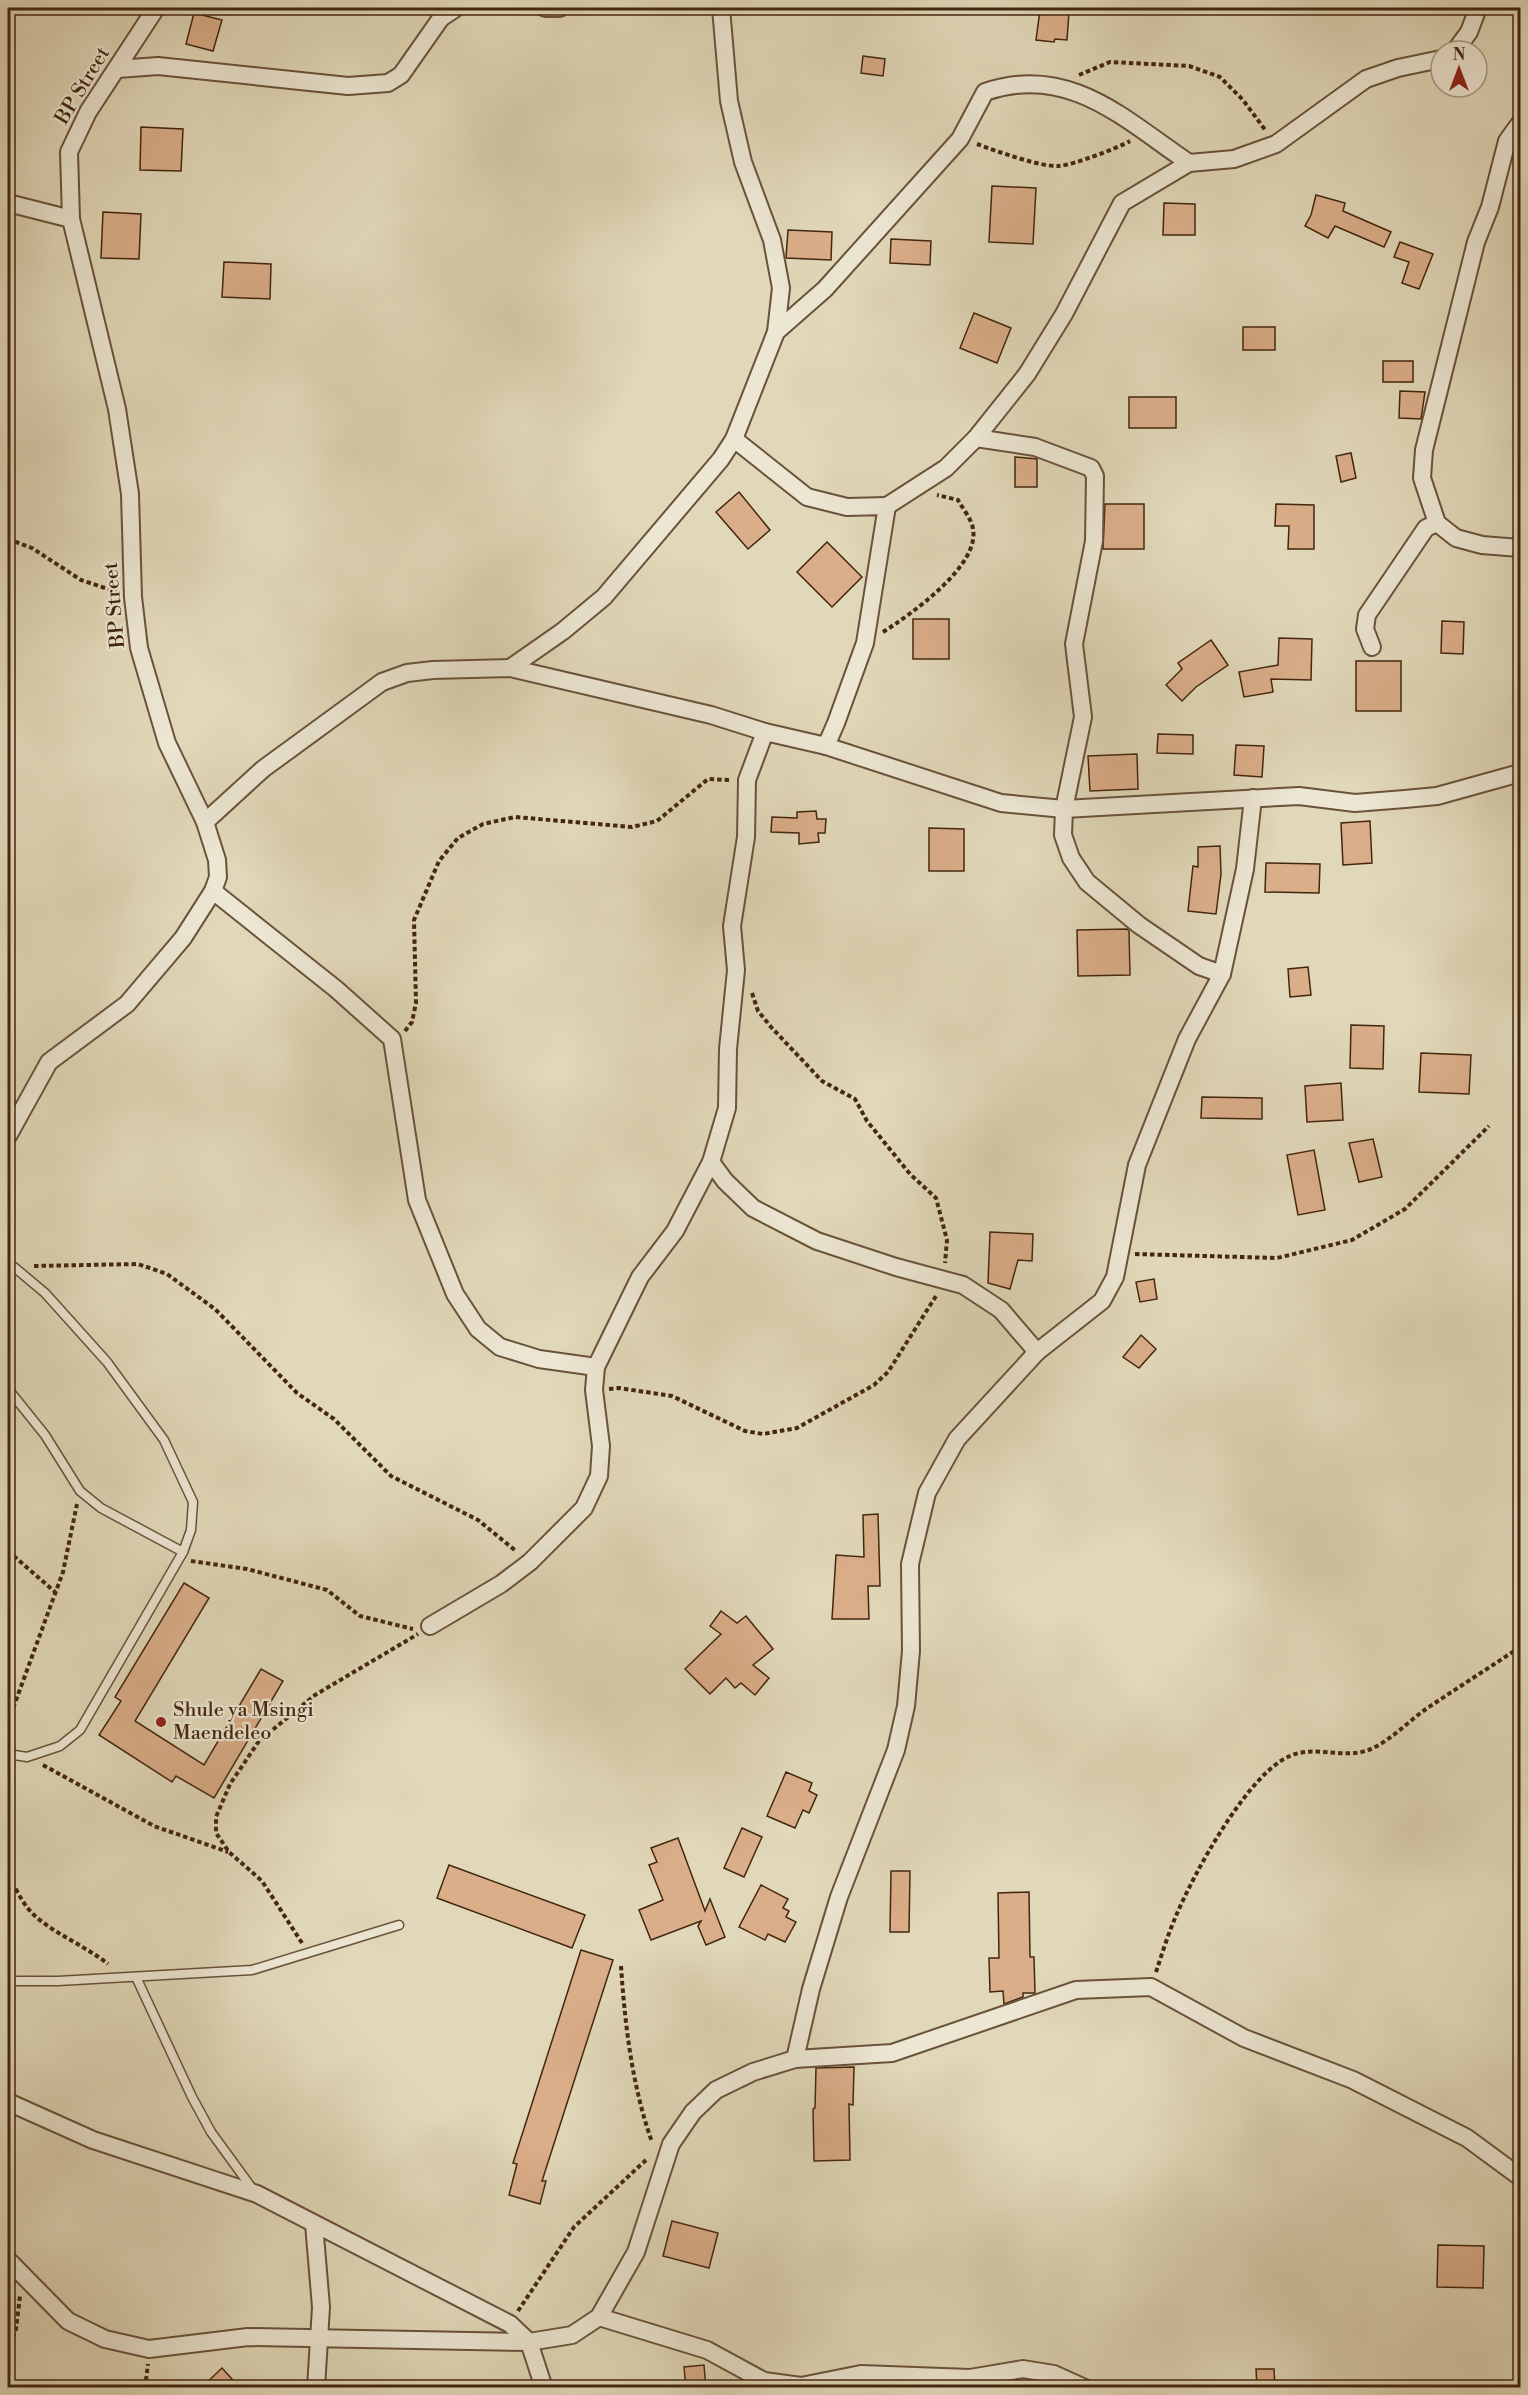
<svg xmlns="http://www.w3.org/2000/svg" width="1528" height="2395" font-family="'Libre Bodoni',serif">
<style>
.building{fill:#daae89;stroke:#43260f;stroke-width:1.5}
.lines{fill:none;stroke-linecap:round;stroke-linejoin:round}
.service-casing{stroke:#6a523a;stroke-width:11}
.minor-casing{stroke:#6a523a;stroke-width:20}
.path{stroke:#43260f;stroke-width:4;stroke-dasharray:4.5 3;stroke-linecap:butt}
.service{stroke:#ece6d2;stroke-width:8}
.minor{stroke:#ece6d2;stroke-width:16}
.poi-dot{fill:#8f2418;stroke:#ece6d2;stroke-width:2}
.labels{text-anchor:middle;dominant-baseline:central;stroke-width:4.5;stroke-linejoin:round;paint-order:stroke}
.street-label{font-size:20px;fill:#43260f;stroke:#ece6d2}
.poi-label{font-size:20px;fill:#43260f;stroke:#ece6d2;text-anchor:start}
</style>
<rect width="100%" height="100%" fill="#e1d8b9"/>
<filter id="stains"><feTurbulence type="fractalNoise" baseFrequency=".00333" numOctaves="4"/><feColorMatrix values="0 0 0 0 .2 0 0 0 0 .09 0 0 0 0 .02 0 0 0 .5 -.17"/></filter>
<radialGradient id="worn" r=".72"><stop offset=".6" stop-color="#630" stop-opacity="0"/><stop offset="1" stop-color="#630" stop-opacity=".3"/></radialGradient>
<g class="building">
<path d="M1040 10 1069 12 1067 40 1055 39 1054 42 1036 40Z"/>
<path d="M194 13 222 20 213 51 186 44Z"/>
<path d="M863 56 885 59 883 76 861 73Z"/>
<path d="M141 127 183 129 181 171 140 170Z"/>
<path d="M992 186 1036 188 1033 244 989 242Z"/>
<path d="M1316 195 1345 203 1343 211 1391 232 1384 247 1335 226 1328 238 1305 226 1311 215Z"/>
<path d="M1164 203 1195 204V235H1163Z"/>
<path d="M103 212 141 214 139 259 101 258Z"/>
<path d="M788 230 832 232 831 260 786 258Z"/>
<path d="M891 239 931 241 930 265 890 263Z"/>
<path d="M1400 242 1433 254 1419 289 1402 283 1409 262 1394 257Z"/>
<path d="M224 262 271 264 270 299 222 297Z"/>
<path d="M974 313 1011 328 997 363 960 348Z"/>
<rect x="1243" y="327" width="32" height="23"/>
<rect x="1383" y="361" width="30" height="21"/>
<path d="M1400 391 1425 392 1421 419 1399 418Z"/>
<rect x="1129" y="397" width="47" height="31"/>
<path d="M1351 453 1356 478 1341 482 1336 456Z"/>
<path d="M1015 457 1037 459V487H1015Z"/>
<path d="M739 492 770 530 748 549 716 512Z"/>
<path d="M1105 504H1144V549H1103Z"/>
<path d="M1276 504 1314 505V549H1288L1289 526H1275Z"/>
<path d="M827 542 862 577 832 607 797 572Z"/>
<rect x="913" y="619" width="36" height="40"/>
<path d="M1442 621 1464 622 1463 654 1441 653Z"/>
<path d="M1279 638 1312 639 1311 680 1271 679 1273 692 1244 697 1239 672 1278 665Z"/>
<path d="M1211 640 1228 665 1196 687 1182 701 1166 685 1182 669 1178 663Z"/>
<rect x="1356" y="661" width="45" height="50"/>
<path d="M1158 734 1193 735V754L1157 753Z"/>
<path d="M1236 745 1264 746 1262 777 1234 775Z"/>
<path d="M1137 754 1138 789 1090 791 1088 756Z"/>
<path d="M816 811 817 819H826L825 833H818L819 842 799 844V833L771 832 772 817 797 818V812Z"/>
<path d="M1370 821 1372 863 1343 865 1341 823Z"/>
<path d="M929 828 964 829V871H929Z"/>
<path d="M1220 846 1221 874 1216 914 1188 911 1193 866 1198 867V847Z"/>
<path d="M1266 863 1320 864 1319 893 1265 892Z"/>
<path d="M1127 929 1129 931 1130 975 1078 976 1077 930Z"/>
<path d="M1308 967 1311 995 1290 997 1288 969Z"/>
<path d="M1351 1025 1384 1026 1383 1069 1350 1068Z"/>
<path d="M1421 1053 1471 1055 1469 1094 1419 1092Z"/>
<path d="M1341 1083 1343 1120 1307 1122 1305 1086Z"/>
<path d="M1202 1097 1262 1098V1119L1201 1118Z"/>
<path d="M1373 1139 1382 1177 1359 1182 1349 1143Z"/>
<path d="M1314 1150 1325 1210 1298 1215 1287 1155Z"/>
<path d="M990 1232 1033 1234 1032 1261 1018 1260 1010 1289 988 1283Z"/>
<path d="M1154 1279 1157 1299 1140 1302 1136 1282Z"/>
<path d="M1141 1335 1156 1349 1139 1368 1123 1357Z"/>
<path d="M878 1514 880 1586H868L869 1619H832L836 1555 864 1557 863 1515Z"/>
<path d="M184 1583 209 1598 135 1721 204 1765 261 1669 283 1681 214 1798 176 1776 172 1782 99 1735 121 1701 115 1697Z"/>
<path d="M721 1611 737 1623 746 1616 773 1649 753 1665 769 1678 755 1695 741 1683 735 1688 726 1678 710 1694 685 1669 721 1634 710 1626Z"/>
<path d="M786 1772 812 1783 809 1791 817 1795 809 1813 803 1810 795 1828 767 1816Z"/>
<path d="M742 1828 762 1837 744 1877 724 1868Z"/>
<path d="M678 1838 705 1911 710 1899 725 1937 706 1945 698 1926 701 1921 651 1940 639 1910 663 1900 649 1865 657 1862 651 1848Z"/>
<path d="M449 1865 585 1915 572 1948 437 1898Z"/>
<path d="M891 1871H910L909 1932H890Z"/>
<path d="M761 1885 788 1899 783 1908 789 1911 786 1917 796 1922 785 1942 768 1934 765 1940 739 1927Z"/>
<path d="M1029 1892 1030 1957H1034L1035 1993H1023V1997L1004 2004 1003 1991 990 1992 989 1958H999L998 1893Z"/>
<path d="M581 1950 613 1960 542 2181H546L540 2204 509 2195 517 2164 513 2163Z"/>
<path d="M854 2067 853 2105 849 2104 850 2160 814 2161 813 2109 815 2108 816 2068Z"/>
<path d="M672 2221 718 2233 709 2268 663 2256Z"/>
<path d="M1438 2245 1484 2246 1483 2288 1437 2287Z"/>
<path d="M704 2365 706 2388H686L684 2367Z"/>
<path d="M222 2368 240 2388H201Z"/>
<path d="M1256 2369H1274L1275 2388H1257Z"/>
</g>
<g class="lines">
<g class="service-casing">
<g id="service">
<path d="M8 1262 45 1293 107 1362 164 1440 193 1502 191 1530 183 1552 80 1730 60 1746 27 1757 8 1754"/>
<path d="M8 1389 45 1435 80 1491 101 1508 183 1552"/>
<path d="M136 1977 192 2097 211 2132 254 2191"/>
<path d="M8 1981H58L252 1970 399 1925"/>
</g>
</g>
<g class="minor-casing">
<g id="minor">
<path d="M545 8H560"/>
<path d="M1455 51 1469 32 1478 8"/>
<path d="M118 69 158 66 348 86 388 83 401 75 441 18 456 8"/>
<path d="M1520 123 1507 141 1490 207 1476 242 1424 450 1422 478 1437 523 1456 538 1482 545 1520 548"/>
<path d="M8 203 71 219"/>
<path d="M776 332 825 289 960 139 985 92C1069 63 1125 120 1189 163"/>
<path d="M976 438 1035 447 1091 468 1095 476 1094 541 1074 644 1083 717 1064 809 1063 835 1071 858 1087 882 1139 925 1199 966 1222 974"/>
<path d="M734 439 807 497 847 507 887 506 865 643 836 723 826 746"/>
<path d="M887 506 946 468 976 438 1027 374 1064 314 1122 203 1189 163 1234 159 1276 144 1366 79 1398 68 1441 59"/>
<path d="M1372 647 1365 629 1367 615 1426 528 1437 523"/>
<path d="M510 668 563 631 604 597 721 459 734 439 776 332 781 288 772 240 743 162 729 101 721 8"/>
<path d="M205 822 263 769 382 682 407 673 433 670 510 668 711 715 765 732 826 746 1001 803 1064 809 1299 796 1355 803 1405 799 1437 796 1520 773"/>
<path d="M213 891 336 989 392 1039 417 1200 455 1294 478 1329 500 1347 539 1359 596 1367"/>
<path d="M8 1136 49 1062 127 1004 183 938 213 891 218 877 217 860 205 822 167 743 139 648 133 597 130 494 117 409 71 219 69 152 88 112 156 8"/>
<path d="M711 1162 725 1181 753 1208 817 1241 896 1267 963 1285 1001 1310 1037 1352"/>
<path d="M430 1626 501 1584 530 1562 584 1508 599 1476 601 1446 594 1390 596 1367 640 1277 675 1231 711 1162 727 1108 728 1049 736 970 732 926 746 837 747 780 765 732"/>
<path d="M795 2059 811 1989 839 1897 896 1750 906 1706 911 1651 910 1564 927 1493 957 1439 1037 1352 1102 1301 1115 1277 1137 1165 1187 1039 1222 974 1245 869 1253 798"/>
<path d="M8 2102 93 2140 257 2194 510 2324 529 2342 544 2388"/>
<path d="M314 2224 321 2307 316 2388"/>
<path d="M8 2260 68 2321 105 2339 149 2349 248 2337 529 2342 572 2335 599 2317 636 2252 671 2144 693 2112 716 2090 753 2072 795 2059 892 2053 1076 1990 1151 1987 1244 2038 1353 2080 1467 2138 1520 2177"/>
<path d="M599 2317 707 2350 764 2381 801 2386 861 2374 970 2378 1023 2369 1054 2374 1085 2388"/>
</g>
</g>
<g class="path">
<path d="M1079 75 1110 62 1189 66 1220 77 1243 100 1266 131"/>
<path d="M977 144C996 151 1040 167 1059 166 1073 165 1118 148 1130 141"/>
<path d="M8 539 32 548 81 580 117 592"/>
<path d="M883 632C910 615 980 566 973 529 972 520 963 509 958 500L937 495"/>
<path d="M752 993 758 1011 771 1027 822 1081 855 1099 867 1121 910 1174 936 1198 947 1240 945 1263"/>
<path d="M405 1031 412 1022 416 1003 414 920 439 861 458 838 483 824 515 817 632 827 657 821 708 779 729 780"/>
<path d="M1135 1254 1277 1258 1352 1240 1405 1209 1489 1126"/>
<path d="M34 1266 138 1264 167 1274 215 1309 297 1393 334 1419 391 1476 478 1520 516 1551"/>
<path d="M609 1389 619 1388 672 1396 745 1431 763 1434 797 1428 874 1385 888 1372 936 1296"/>
<path d="M8 1551 55 1592"/>
<path d="M191 1561 247 1569 327 1590 360 1616 413 1629"/>
<path d="M8 1722 63 1572 77 1504"/>
<path d="M43 1765 154 1826 228 1852"/>
<path d="M8 1876C16 1888 23 1905 34 1915 56 1935 84 1945 108 1964"/>
<path d="M302 1943 262 1881 229 1852 216 1833V1817L230 1784 259 1741 315 1695 418 1634"/>
<path d="M621 1966C625 2025 632 2086 652 2142"/>
<path d="M1156 1972C1162 1954 1168 1934 1176 1916 1193 1875 1248 1773 1290 1756 1317 1744 1348 1762 1375 1747 1393 1738 1409 1721 1426 1709 1457 1688 1489 1668 1520 1647"/>
<path d="M518 2311 574 2227 646 2160"/>
<path d="M8 2352 16 2329 20 2296"/>
<path d="M145 2388 148 2364"/>
</g>
<use href="#service" class="service"/>
<use href="#minor" class="minor"/>
</g>
<circle class="poi-dot" cx="161" cy="1722" r="6"/>
<g class="labels">
<g class="street-label">
<text transform="translate(83 86) rotate(-59)">BP Street</text>
<text transform="translate(115 605) rotate(-95)">BP Street</text>
</g>
<g class="poi-label">
<text x="173" y="1710">Shule ya Msingi<tspan x="173" dy="23">Maendeleo</tspan></text>
</g>
</g>
<rect width="1528" height="2395" fill="none" stroke="#e1d8b9" stroke-width="30"/>
<rect x="9" y="9" width="1510" height="2377" fill="none" stroke="#43260f" stroke-width="3"/>
<rect x="15" y="15" width="1498" height="2365" fill="none" stroke="#43260f" stroke-width="1.5"/>
<g transform="translate(1459 69)"><circle r="28" fill="#ece6d2" stroke="#a89984" stroke-width="1.5"/>
<path d="M0-4.5L10 22L0 15L-10 22Z" fill="#8f2418"/>
<text y="-9" font-size="16" font-weight="bold" text-anchor="middle" fill="#43260f">N</text>
</g>
<rect width="100%" height="100%" filter="url(#stains)"/>
<rect width="100%" height="100%" fill="url(#worn)"/>
</svg>
